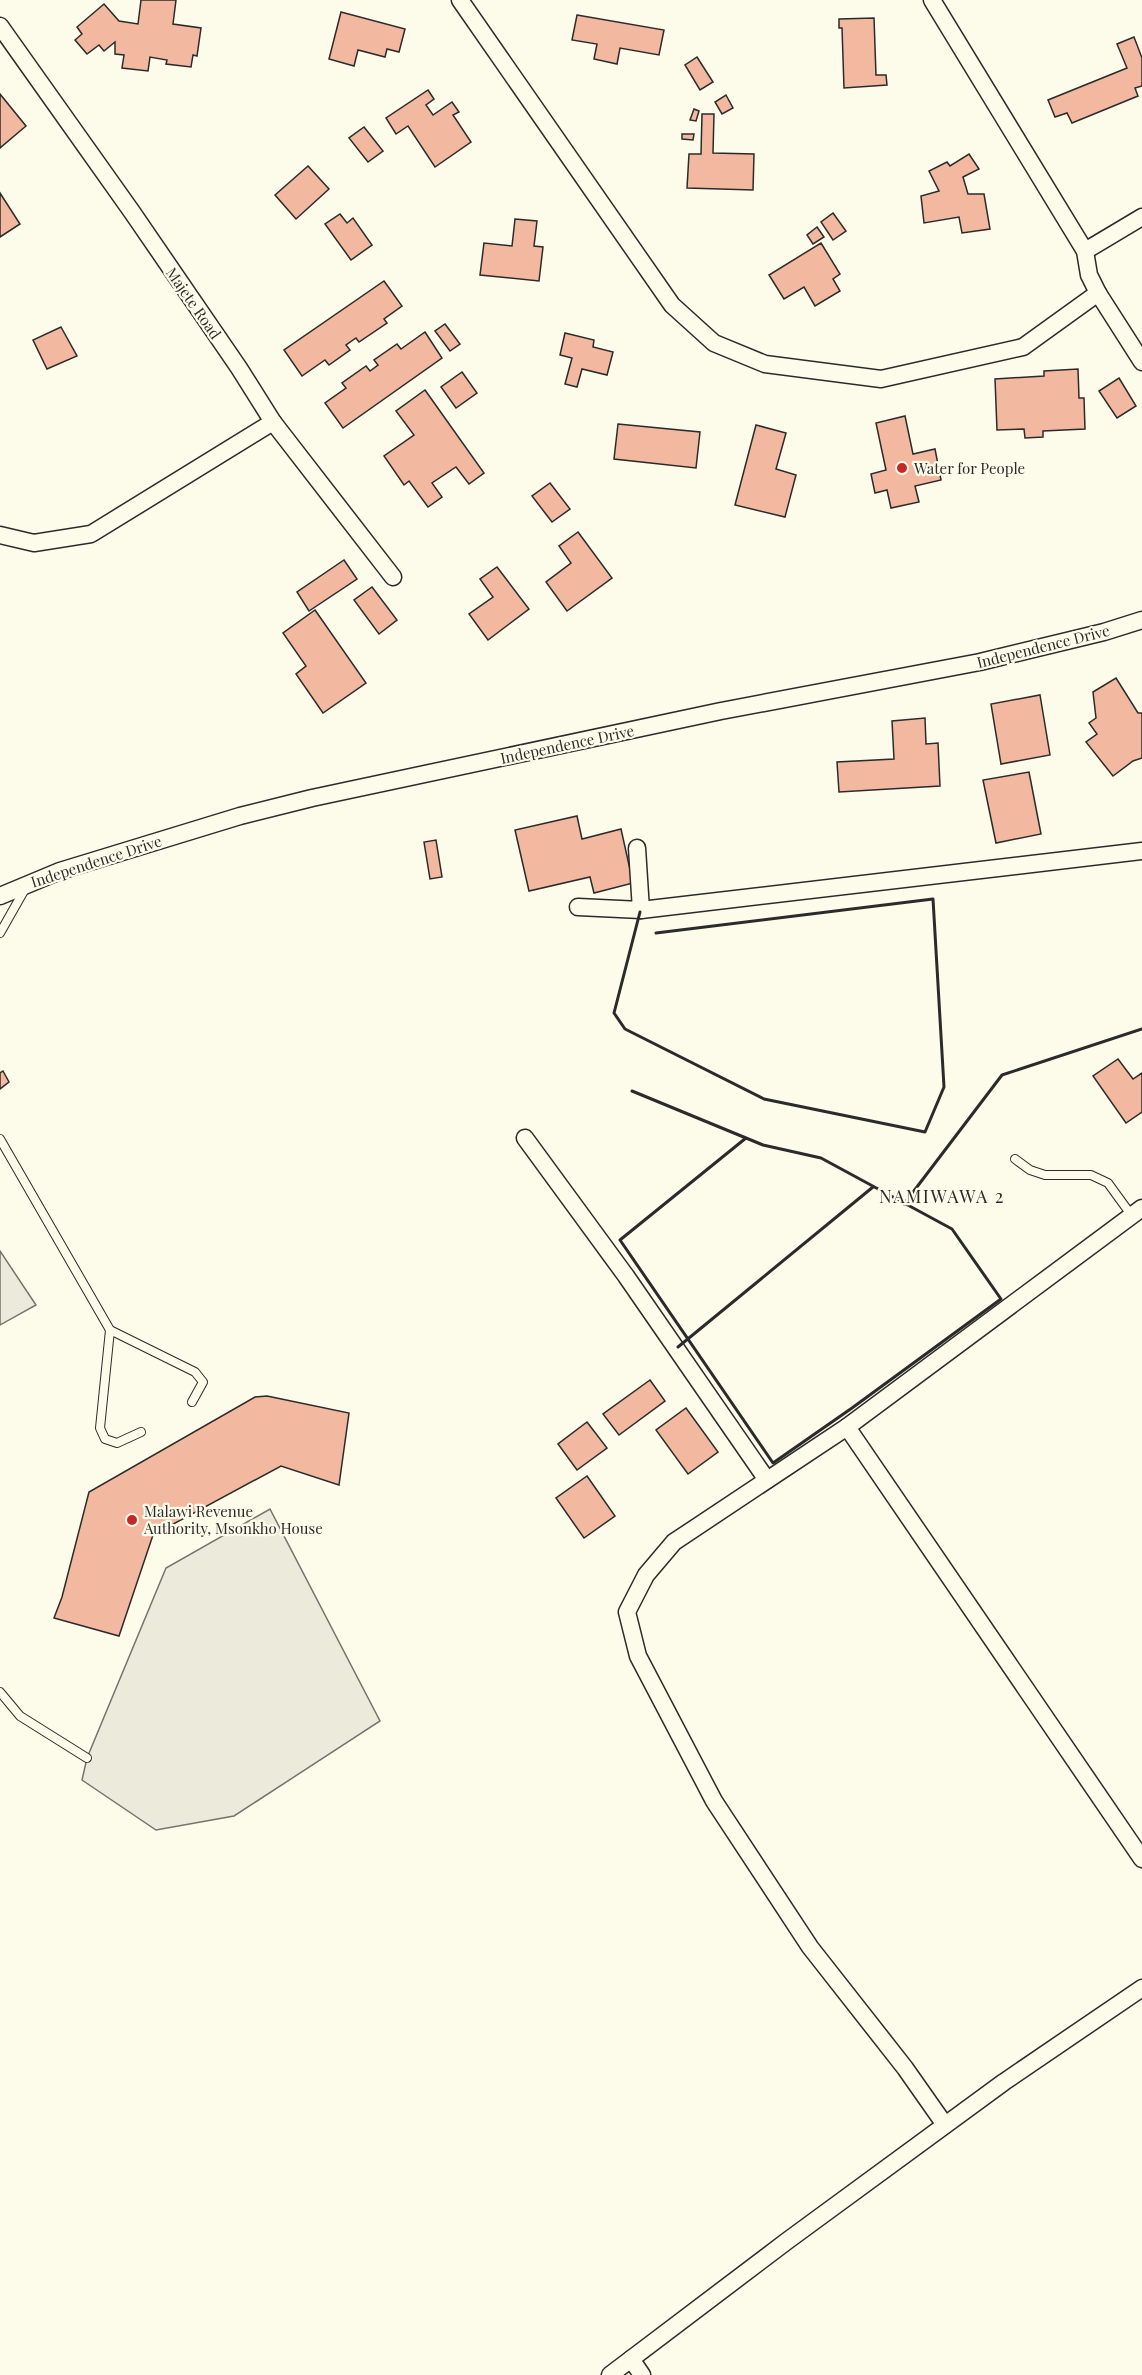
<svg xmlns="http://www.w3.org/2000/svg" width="1142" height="2375" font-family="'Playfair Display',serif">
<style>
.parking{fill:#eceadb;stroke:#74746e;stroke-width:1.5}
.building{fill:#f2b8a0;stroke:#2b2b2b;stroke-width:1.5}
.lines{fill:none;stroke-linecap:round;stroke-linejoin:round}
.lane-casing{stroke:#2b2b2b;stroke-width:10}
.street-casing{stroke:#2b2b2b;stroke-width:19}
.lane{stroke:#fdfbea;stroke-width:8}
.street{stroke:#fdfbea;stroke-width:16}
.wall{stroke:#2b2b2b;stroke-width:3}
.poi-dot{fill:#c62828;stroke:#fdfbea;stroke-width:2}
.labels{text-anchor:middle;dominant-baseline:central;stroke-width:4.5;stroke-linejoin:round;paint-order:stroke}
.street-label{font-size:15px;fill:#2b2b2b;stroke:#fdfbea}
.poi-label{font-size:15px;fill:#2b2b2b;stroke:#fdfbea;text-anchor:start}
.quarter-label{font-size:18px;letter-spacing:1.5px;fill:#2b2b2b;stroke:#fdfbea}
</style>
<rect width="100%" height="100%" fill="#fdfbea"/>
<g class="parking">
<path d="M0 1251 36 1305 0 1325Z"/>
<path d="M270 1509 380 1721 234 1816 156 1830 82 1780 87 1758 166 1568Z"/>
</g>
<g class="building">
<path d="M141 0H176L173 24 201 28 197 56 193 55 191 67 166 64 167 60 150 57 148 71 122 68 124 55 115 54V42L104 51 99 45 87 54 75 40 82 34 77 27 104 4 119 21 138 24Z"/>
<path d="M341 12 405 29 399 52 387 49 385 57 358 50 354 66 329 59Z"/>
<path d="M577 15 664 30 659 55 620 48 617 64 594 59 597 44 572 40Z"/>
<path d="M874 18 876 75H886L887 85 844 88 842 28H839V19Z"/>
<path d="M1134 37 1142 58V86L1135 88 1138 96 1072 123 1067 113 1055 117 1048 100 1127 68 1117 44Z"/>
<path d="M697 57 713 82 700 90 685 65Z"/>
<path d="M428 90 434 99 426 105 433 115 452 102 459 112 453 115 471 142 435 167 408 126 396 134 386 118Z"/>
<path d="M0 94 26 126 0 148Z"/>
<path d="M726 95 733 108 722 114 715 102Z"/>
<path d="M694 109 699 111 696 121 690 120Z"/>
<path d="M702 114H714L713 153 754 154 753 190 687 188 689 154H701Z"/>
<path d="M364 127 383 151 368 162 349 138Z"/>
<path d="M682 134H694L693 140 682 139Z"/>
<path d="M969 154 979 169 963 177 968 194H984L990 229 962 233 959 217 924 223 921 196 939 191 929 171 947 162 950 166Z"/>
<path d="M308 166 329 189 296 219 275 195Z"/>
<path d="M0 193 20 224 0 237Z"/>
<path d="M833 213 846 231 833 240 821 222Z"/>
<path d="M340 214 347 223 353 218 372 245 351 260 325 224Z"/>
<path d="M515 219 537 221 534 246 543 247 539 281 480 275 484 243 512 246Z"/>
<path d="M817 227 824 237 813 244 807 235Z"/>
<path d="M821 243 840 274 833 279 840 291 815 306 804 287 784 299 769 275Z"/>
<path d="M384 281 402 306 384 319 387 323 359 342 356 338 346 345 350 350 329 365 325 360 302 376 284 350Z"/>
<path d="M445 324 460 344 450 351 435 331Z"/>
<path d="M61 327 77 356 47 369 33 340Z"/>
<path d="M425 332 442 358 343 428 325 403 346 388 342 383 366 366 370 371 378 365 374 360 397 344 401 349Z"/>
<path d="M565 333 594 340 593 347 613 352 607 375 582 369 577 387 565 384 572 358 560 355Z"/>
<path d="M1078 369 1079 398H1084L1085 429 1043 431V437L1025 438 1024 429 997 430 995 379 1044 376V371Z"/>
<path d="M462 372 477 393 456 408 441 387Z"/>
<path d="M1119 378 1136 406 1117 418 1099 391Z"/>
<path d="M425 390 484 473 469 484 456 467 432 483 442 497 428 507 409 481 404 485 384 456 414 435 396 411Z"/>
<path d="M905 416 913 454 935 449 941 480 915 486 919 502 891 508 887 490 875 493 871 474 886 470 876 423Z"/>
<path d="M618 424 700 432 696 468 614 459Z"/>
<path d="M756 425 786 433 776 469 796 475 785 517 735 505Z"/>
<path d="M550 483 570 509 552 522 532 496Z"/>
<path d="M578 532 612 578 567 611 546 582 571 563 559 546Z"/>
<path d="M344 560 357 579 309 611 297 592Z"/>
<path d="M497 567 529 609 488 640 469 614 493 597 480 579Z"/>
<path d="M372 587 397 620 379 634 354 600Z"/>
<path d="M315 610 366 683 323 713 296 674 306 666 283 633Z"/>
<path d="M1116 678 1138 713H1142V758L1133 761 1113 776 1086 742 1097 734 1089 723 1096 718 1093 692Z"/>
<path d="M1040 695 1050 755 1001 764 991 704Z"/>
<path d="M925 718 926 744 938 743 940 786 839 792 837 762 894 759 892 721Z"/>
<path d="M1029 772 1041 834 996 843 983 780Z"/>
<path d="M577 816 582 839 621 829 633 883 594 893 590 877 529 891 515 830Z"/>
<path d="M436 840 442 877 430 879 424 842Z"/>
<path d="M1118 1059 1133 1079 1142 1073V1112L1126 1123 1093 1076Z"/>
<path d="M3 1071 9 1082 0 1089V1073Z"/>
<path d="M650 1380 665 1401 619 1435 603 1414Z"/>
<path d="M267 1396 349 1413 339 1485 281 1466 153 1535 119 1636 54 1618 62 1597 89 1492 255 1397Z"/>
<path d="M686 1408 718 1452 688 1474 656 1430Z"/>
<path d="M587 1422 607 1448 577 1470 558 1444Z"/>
<path d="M587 1476 615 1516 584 1538 556 1498Z"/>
</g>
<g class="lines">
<g class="lane-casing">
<g id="lane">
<path d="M0 933 25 889"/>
<path d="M0 1139 110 1330"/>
<path d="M1015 1159 1030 1170 1045 1175H1091L1108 1183 1132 1216"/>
<path d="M141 1432 117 1443 105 1439 100 1428 110 1330 195 1372 203 1382 192 1402"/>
<path d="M0 1692 20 1716 87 1758"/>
</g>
</g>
<g class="street-casing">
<g id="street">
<path d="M460 0 672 305 714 343 765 364 881 379 1023 347 1098 293 1089 275 1085 251 932 0"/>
<path d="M0 26 132 212 239 368 273 422 393 577"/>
<path d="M1085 251 1142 217"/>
<path d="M1098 293 1142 362"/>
<path d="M0 535 34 543 91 534 273 422"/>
<path d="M0 896 60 871 240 816 312 798 721 711 980 662 1104 632 1142 620"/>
<path d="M578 907 641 910 637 848"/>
<path d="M641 910 1142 851"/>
<path d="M525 1138 626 1276 767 1480"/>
<path d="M1142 1208 847 1427 1142 1859"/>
<path d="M847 1427 674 1542 646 1575 627 1612 638 1656 714 1801 810 1947 905 2068 945 2125"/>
<path d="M631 2359 642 2375"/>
<path d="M610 2375 787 2241 1004 2082 1142 1988"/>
</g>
</g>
<use href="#lane" class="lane"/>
<use href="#street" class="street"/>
<g class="wall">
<path d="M640 912 614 1013 625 1029 764 1099 925 1132 944 1087 933 899 656 933"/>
<path d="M632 1091 763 1145 821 1158 952 1229 1001 1299 852 1408 773 1463 620 1240 746 1138"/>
<path d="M904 1204 1002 1075 1142 1029"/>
<path d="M678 1347 873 1187"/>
</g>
</g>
<g class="poi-dot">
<circle cx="902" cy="468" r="6"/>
<circle cx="132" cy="1520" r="6"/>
</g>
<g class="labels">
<g class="street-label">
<text transform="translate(194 303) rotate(55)">Majete Road</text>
<text transform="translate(1043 646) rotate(-14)">Independence Drive</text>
<text transform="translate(567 744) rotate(-12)">Independence Drive</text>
<text transform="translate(96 861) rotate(-18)">Independence Drive</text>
</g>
<g class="poi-label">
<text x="914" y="468">Water for People</text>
<text x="144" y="1511">Malawi Revenue<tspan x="144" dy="17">Authority, Msonkho House</tspan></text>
</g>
<g class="quarter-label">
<text x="942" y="1196">NAMIWAWA 2</text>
</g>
</g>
</svg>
